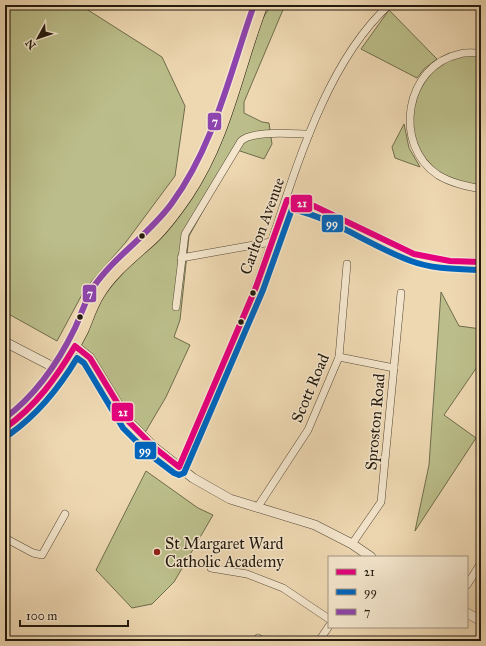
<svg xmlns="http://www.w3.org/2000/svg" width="486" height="646" font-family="'IM FELL Great Primer',serif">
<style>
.green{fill:#bbbe8a;stroke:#6f6c4c}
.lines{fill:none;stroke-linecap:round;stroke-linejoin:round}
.minor-casing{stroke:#564936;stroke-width:8}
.tertiary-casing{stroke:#564936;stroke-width:10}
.primary-casing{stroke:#23190d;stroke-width:12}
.minor{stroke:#f4e6cd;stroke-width:7}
.tertiary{stroke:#f4e6cd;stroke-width:9}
.primary{stroke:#eed8b2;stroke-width:11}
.bus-1-casing{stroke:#f4e6cd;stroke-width:9}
.bus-2-casing{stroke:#f4e6cd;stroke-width:9}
.bus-3-casing{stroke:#f4e6cd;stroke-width:9}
.bus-1{stroke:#e5007d;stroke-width:6}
.bus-2{stroke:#0065bd;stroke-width:6}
.bus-3{stroke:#8e44ad;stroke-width:6}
.bus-dot{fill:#23190d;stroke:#f4e6cd;stroke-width:1.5}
.poi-dot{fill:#8f2418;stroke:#f4e6cd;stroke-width:1.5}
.labels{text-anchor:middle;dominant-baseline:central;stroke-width:3;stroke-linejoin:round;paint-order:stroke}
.street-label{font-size:16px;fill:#23190d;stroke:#f4e6cd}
.poi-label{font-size:16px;fill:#23190d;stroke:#f4e6cd;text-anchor:start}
.line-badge{stroke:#f4e6cd;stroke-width:1.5}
.badge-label{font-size:11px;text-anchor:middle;font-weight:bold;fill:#fff}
</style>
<rect width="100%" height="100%" fill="#eed8b2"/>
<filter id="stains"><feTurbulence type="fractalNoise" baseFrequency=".005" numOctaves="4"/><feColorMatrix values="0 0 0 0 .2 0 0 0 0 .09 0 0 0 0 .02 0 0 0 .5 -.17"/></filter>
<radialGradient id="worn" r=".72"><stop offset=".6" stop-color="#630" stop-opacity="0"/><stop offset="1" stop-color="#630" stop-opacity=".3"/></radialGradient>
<g class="green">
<path d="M5 5H80L162 57 185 106 175 176 126 242 85 289 57 341 5 312Z"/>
<path d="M271 5H285L244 102V113L262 122 269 123 272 144 264 159 237 150 189 236 180 320 174 337 190 345 166 397 143 436 106 385 75 346 97 296 150 242 194 185 247 44Z"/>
<path d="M389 10 437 59 424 69 417 78 361 49Z"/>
<path d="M481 53V189L437 175 415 146 410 107 428 72 451 56Z"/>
<path d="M404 124 409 148 420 167 395 158 392 147Z"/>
<path d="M441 292 459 326 481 329V369L477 367 444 415 476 438 415 531 429 465Z"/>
<path d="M146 471 198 508 213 515 174 582 152 604 132 608 96 570Z"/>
</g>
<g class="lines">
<g class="minor-casing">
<g id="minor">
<path d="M481 53C474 53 466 52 460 54 405 65 392 145 438 175 451 183 466 186 481 189"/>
<path d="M287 200 314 206 414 254 450 261 481 262"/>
<path d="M181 258 271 242"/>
<path d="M176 307 185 234 241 141C253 130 293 134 309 134"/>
<path d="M339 357 394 368"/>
<path d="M179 467C205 407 233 348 256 286 289 197 317 71 389 5"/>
<path d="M257 508 308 430 339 357 347 264"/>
<path d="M5 538 33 553 42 555 65 514"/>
<path d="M352 544 381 502 401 293"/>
<path d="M211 568 247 574 283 588 329 619"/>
<path d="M467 585 481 563"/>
<path d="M258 638 263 641"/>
<path d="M319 641 329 626"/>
</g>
</g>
<g class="tertiary-casing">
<g id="tertiary">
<path d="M5 342 61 371"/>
<path d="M75 346 90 358 129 422 155 448 193 478 230 499 315 525 352 544 371 557"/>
<path d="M467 613 481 621"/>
</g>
</g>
<g class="primary-casing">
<path id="primary" d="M5 428C42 403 63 369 83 330 88 318 92 305 99 294 112 273 130 259 149 242 164 229 176 212 187 196 227 136 237 71 262 5"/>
</g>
<use href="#minor" class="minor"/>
<use href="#tertiary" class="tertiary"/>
<use href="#primary" class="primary"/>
<g class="bus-1-casing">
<path id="bus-1" d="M5 428C36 406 56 378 75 346L90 358 129 422 155 448 179 467 256 287 287 200 314 206 414 254 450 261 481 262"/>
</g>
<g class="bus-2-casing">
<path id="bus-2" d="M10 434C38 414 59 388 77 358L84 363 123 428 149 454 174 473 179 475 184 473 263 290 292 209C335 219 370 246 411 261 432 269 458 269 481 270"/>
</g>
<g class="bus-3-casing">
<path id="bus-3" d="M5 418C36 395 58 363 75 328 81 315 85 302 92 289 114 256 149 235 172 203 215 144 230 72 254 5"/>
</g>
<use href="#bus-1" class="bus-1"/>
<use href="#bus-2" class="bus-2"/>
<use href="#bus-3" class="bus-3"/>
</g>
<g class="bus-dot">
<circle cx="142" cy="236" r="3.5"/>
<circle cx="253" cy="293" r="3.5"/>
<circle cx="80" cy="317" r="3.5"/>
<circle cx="241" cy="322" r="3.5"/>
</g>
<circle class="poi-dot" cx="157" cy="552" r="4"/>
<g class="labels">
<g class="street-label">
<text transform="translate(262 226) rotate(-70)">Carlton Avenue</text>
<text transform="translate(310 388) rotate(-67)">Scott Road</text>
<text transform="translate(375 422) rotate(-85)">Sproston Road</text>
</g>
<g class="poi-label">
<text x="165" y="543">St Margaret Ward<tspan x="165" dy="18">Catholic Academy</tspan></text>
</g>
</g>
<g class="line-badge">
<rect x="207" y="112" width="15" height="19" rx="4" fill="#8e44ad"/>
<rect x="290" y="194" width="23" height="19" rx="4" fill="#e5007d"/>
<rect x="321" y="214" width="23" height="19" rx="4" fill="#0065bd"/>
<rect x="82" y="284" width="15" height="19" rx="4" fill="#8e44ad"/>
<rect x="111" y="402" width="23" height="20" rx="4" fill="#e5007d"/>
<rect x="134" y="441" width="23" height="19" rx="4" fill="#0065bd"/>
</g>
<g class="badge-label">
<text x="215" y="125">7</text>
<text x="302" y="207">21</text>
<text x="332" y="227">99</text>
<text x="90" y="297">7</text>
<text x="123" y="416">21</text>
<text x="145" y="454">99</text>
</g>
<rect width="486" height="646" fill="none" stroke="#eed8b2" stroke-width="20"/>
<rect x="6" y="6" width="474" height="634" fill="none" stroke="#23190d" stroke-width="2"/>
<rect x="10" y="10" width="466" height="626" fill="none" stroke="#23190d"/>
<rect x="328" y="556" width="140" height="72" fill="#f4e6cd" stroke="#a09480"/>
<rect x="336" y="569" width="20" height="6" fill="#e5007d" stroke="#a09480"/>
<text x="364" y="576" font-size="12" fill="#23190d">21</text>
<rect x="336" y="589" width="20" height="6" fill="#0065bd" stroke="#a09480"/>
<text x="364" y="596" font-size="12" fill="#23190d">99</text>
<rect x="336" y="609" width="20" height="6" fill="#8e44ad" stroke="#a09480"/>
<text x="364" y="616" font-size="12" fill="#23190d">7</text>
<g transform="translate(38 38) rotate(230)" stroke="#f4e6cd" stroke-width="3" paint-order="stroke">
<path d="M0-3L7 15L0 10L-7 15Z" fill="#23190d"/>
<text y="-6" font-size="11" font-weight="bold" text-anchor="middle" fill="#23190d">N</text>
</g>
<path d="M20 620v6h108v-6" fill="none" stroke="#23190d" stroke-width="2"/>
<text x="26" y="620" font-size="12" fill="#23190d" stroke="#f4e6cd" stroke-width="3" paint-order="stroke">100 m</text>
<rect width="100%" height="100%" filter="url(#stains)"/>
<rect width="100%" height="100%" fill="url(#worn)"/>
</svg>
